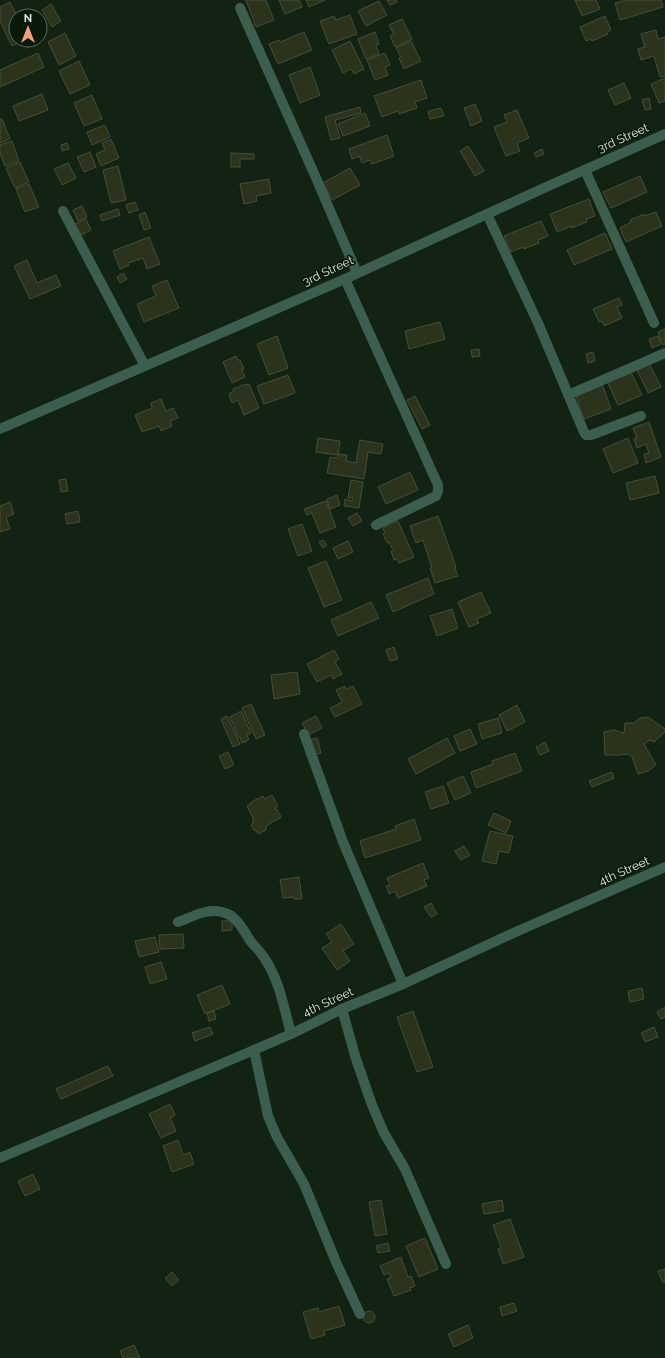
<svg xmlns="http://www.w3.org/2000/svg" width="665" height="1358" font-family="Raleway,sans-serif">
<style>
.building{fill:#2b331d;stroke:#454e37}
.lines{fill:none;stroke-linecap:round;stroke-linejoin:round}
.street{stroke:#3b5e4f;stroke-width:10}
.labels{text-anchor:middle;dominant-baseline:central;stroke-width:3.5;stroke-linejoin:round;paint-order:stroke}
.street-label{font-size:12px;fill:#dbe6db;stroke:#091a0a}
</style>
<rect width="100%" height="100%" fill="#122313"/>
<g class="building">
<path d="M246 0H266L274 20 256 27Z"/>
<path d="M279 0H299L302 7 285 14Z"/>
<path d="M306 0H325L309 7Z"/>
<path d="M387 0H396L397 2 390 5Z"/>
<path d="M575 0H596L600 9 582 16Z"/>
<path d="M626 0H661L663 7 620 20 615 3Z"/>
<path d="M379 1 387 15 366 26 358 11Z"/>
<path d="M10 2 17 16 16 40H25L12 46 0 21V7Z"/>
<path d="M51 4 61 21 52 27 42 10Z"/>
<path d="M350 15 357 34 329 44 320 21 334 16 336 20Z"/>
<path d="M605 16 611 30 607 32 608 34 592 41 591 39 586 41 580 27Z"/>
<path d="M402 19 412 39 395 47 390 36 394 34 389 25Z"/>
<path d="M656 30 658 39 665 37V76L660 77 654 56 641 60 638 49 645 47 641 34Z"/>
<path d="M304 32 312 50 278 64 269 44 279 40 280 42Z"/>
<path d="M375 32 379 44 376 45 379 54 366 59 358 39Z"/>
<path d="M65 33 76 56 59 65 48 42Z"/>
<path d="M350 41 364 69 354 74 351 69 343 73 332 50Z"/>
<path d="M411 41 421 61 404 69 399 58 401 57 396 48Z"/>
<path d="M38 53 44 67 0 87V70Z"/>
<path d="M385 53 390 65 385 67 388 75 375 80 367 60Z"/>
<path d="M79 61 90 85 70 94 59 71Z"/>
<path d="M310 67 320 95 300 103 289 75Z"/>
<path d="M665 78V101L659 103 651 84Z"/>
<path d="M421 80 427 98 415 102 417 108 399 114 398 111 382 117 374 96Z"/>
<path d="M624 83 631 98 615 105 608 90Z"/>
<path d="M42 94 48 110 19 121 13 106Z"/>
<path d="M92 95 102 119 84 126 74 103Z"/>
<path d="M649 98 651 109 645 110 642 100Z"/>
<path d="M475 104 482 121 471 126 464 108Z"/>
<path d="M360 107 361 113 335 120 340 138 331 140 325 117Z"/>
<path d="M441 108 444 116 430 119 428 111Z"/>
<path d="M517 110 529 138 517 143 520 151 506 156 494 127 507 122 504 115Z"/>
<path d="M365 113 370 126 343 136 338 124Z"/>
<path d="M0 119H2L10 139 0 143Z"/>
<path d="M105 125 110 137 92 145 87 132Z"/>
<path d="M387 135 394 156 372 164 370 160 362 163 359 156 352 159 349 149Z"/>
<path d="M111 139 119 158 101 166 96 154 105 150 102 143Z"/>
<path d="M12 141 19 161 5 166 0 153V145Z"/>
<path d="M67 143 69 149 62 151 61 145Z"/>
<path d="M468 146 484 171 475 176 460 151Z"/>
<path d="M542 149 544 154 536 157 534 153Z"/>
<path d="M90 152 96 167 84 172 77 157Z"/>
<path d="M231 153 254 154V159H240V167H231Z"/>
<path d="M20 162 29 182 15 188 6 168Z"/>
<path d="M68 163 76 178 62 185 54 169Z"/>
<path d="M118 166 126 200 111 203 103 170Z"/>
<path d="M350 168 360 185 332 200 323 183Z"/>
<path d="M640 176 647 192 611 208 603 192Z"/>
<path d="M269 179 271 193 256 196 257 201 244 204 240 184Z"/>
<path d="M29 184 39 207 25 212 16 189Z"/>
<path d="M589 199 595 216 586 219 587 222 571 228V226L557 232 550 214Z"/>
<path d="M135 202 138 210 129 213 126 205Z"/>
<path d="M82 206 87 217 78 221 73 210Z"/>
<path d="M118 209 120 215 102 221 100 215Z"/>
<path d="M145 212 151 228 144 230 139 215Z"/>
<path d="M656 212 662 226 626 242 620 228 631 222 630 220 644 214 645 216Z"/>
<path d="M86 219 91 230 81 235 75 224Z"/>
<path d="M541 221 548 236 538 240 539 243 524 249 523 247 511 252 504 236Z"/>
<path d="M605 233 612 249 574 265 567 250Z"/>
<path d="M149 237 160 264 147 269 143 258 128 263 129 265 120 269 113 251Z"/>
<path d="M27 260 37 283 56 275 61 286 30 299 14 266Z"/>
<path d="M123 273 127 279 120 283 117 277Z"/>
<path d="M167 280 179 308 144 322 137 304 156 296 152 286Z"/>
<path d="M619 298 622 305 617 307 622 318 604 326 602 321 599 322 593 309Z"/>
<path d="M440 322 445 339 409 349 405 331Z"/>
<path d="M665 329V344L663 345 658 332Z"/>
<path d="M277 336 288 368 269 375 257 344Z"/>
<path d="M658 336 661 344 652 348 649 339Z"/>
<path d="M479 349 480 356 472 357 471 350Z"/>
<path d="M593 352 595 361 588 363 586 354Z"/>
<path d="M236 356 238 360H240L244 369 242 370 245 377 232 383 223 362Z"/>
<path d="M649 363 661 387 648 393 636 368Z"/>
<path d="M630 370 642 395 618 405 607 381Z"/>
<path d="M288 375 295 393 264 404 257 386Z"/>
<path d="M245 384 246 385 249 384 259 408 244 415 238 400 232 403 229 394 234 391 233 389Z"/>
<path d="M602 384 611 409 584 419 575 393Z"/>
<path d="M415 396 430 425 422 429 407 400Z"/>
<path d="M161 399 166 411 173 408 178 418 170 421 172 426 161 431 159 426 142 432 135 415 152 408 151 403Z"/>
<path d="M649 422 661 457 646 463 644 454 649 453 646 444 637 448 634 439 637 438 633 428Z"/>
<path d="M318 438 340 441 338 455 316 452Z"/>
<path d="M628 438 638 463 613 473 603 449Z"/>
<path d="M360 440 383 444 381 454 368 452 364 479 327 473 330 457 338 458 339 454 347 455 346 461 356 463Z"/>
<path d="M410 472 418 490 386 504 378 487Z"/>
<path d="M655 476 659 493 630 500 626 483Z"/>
<path d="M66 479 68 491 61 492 59 480Z"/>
<path d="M351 480 363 482 359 508 344 506 345 499 352 501 353 498H348Z"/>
<path d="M337 495 340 505 330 509 327 499Z"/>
<path d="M326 501 336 527 320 533 312 513 307 515 304 509Z"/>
<path d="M10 502 14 514 6 517 10 529 0 532V506Z"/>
<path d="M78 511 80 522 67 524 65 514Z"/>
<path d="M357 513 362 521 353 526 348 518Z"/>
<path d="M438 516 456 567 455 568 458 576 435 583 430 568H432L423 540 416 543 410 526Z"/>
<path d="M398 521 414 557 399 563 397 559 394 560 391 551 393 550 389 542 387 543 383 534 385 533 383 528Z"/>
<path d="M302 524 312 551 298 556 288 529Z"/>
<path d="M323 540 327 545 323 548 319 542Z"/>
<path d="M348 541 353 552 338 559 333 548Z"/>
<path d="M326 561 342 600 324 607 308 568Z"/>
<path d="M428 578 434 594 393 612 386 595Z"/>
<path d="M481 592 491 613 477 619 479 623 469 627 458 602Z"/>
<path d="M371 602 379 618 338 636 331 620Z"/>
<path d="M452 609 458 628 437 636 430 616Z"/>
<path d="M394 647 398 659 390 661 386 650Z"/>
<path d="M334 650 339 659 335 662 342 674 333 679 331 675 317 682 307 664Z"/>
<path d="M297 672 300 694 274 699 271 675Z"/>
<path d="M345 686 346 689 353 686 362 704 335 717 330 708 342 702 336 690Z"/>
<path d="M251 704 265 735 256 739 242 708Z"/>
<path d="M517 705 525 722 507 731 499 715Z"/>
<path d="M241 711 251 733 247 735 249 740 242 743 240 737 239 738 230 717Z"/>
<path d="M227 716 240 744 233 747 221 719Z"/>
<path d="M316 716 322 728 308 735 302 723Z"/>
<path d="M648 717 665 729V732L654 742 650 740 644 744 656 765 648 771 638 774 632 757 629 754 618 755H605L604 732 614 730 624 733 625 723H634L640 718Z"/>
<path d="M498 718 502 733 482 739 478 724Z"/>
<path d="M470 729 477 744 460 751 454 736Z"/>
<path d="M317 738 321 753 314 755 310 740Z"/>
<path d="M447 738 455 753 416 774 408 759Z"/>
<path d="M545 742 549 751 540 755 536 747Z"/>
<path d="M228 752 234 765 225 769 219 756Z"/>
<path d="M515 753 522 771 476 788 471 772 493 764 492 761Z"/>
<path d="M612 772 614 778 592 787 589 781Z"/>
<path d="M463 776 471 793 455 800 447 783Z"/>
<path d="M443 786 449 803 431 809 425 792Z"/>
<path d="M272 795 278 806 275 808 276 810 277 809 281 817 266 826V830L258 834 256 830 255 831 251 825 253 823 252 821 254 820 247 806 253 802V801L263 796 265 799Z"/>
<path d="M494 813 511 821 506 833 488 825Z"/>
<path d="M414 819 421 840 365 858 360 841 396 829 395 826Z"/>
<path d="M490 831 513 836 509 853 499 851 496 864 482 861Z"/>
<path d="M464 846 470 855 461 860 455 851Z"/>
<path d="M423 863 429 878 424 880 427 886 398 898 395 891 389 894 386 886 390 885 387 878Z"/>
<path d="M299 877 302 899H294V897L283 898 280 880Z"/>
<path d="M431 903 437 914 431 917 424 907Z"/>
<path d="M222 921H232V930L222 931Z"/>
<path d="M341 924 354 944 343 951 350 961 337 970 322 948 332 942 326 934Z"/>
<path d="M183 934 184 948 160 949 159 935Z"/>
<path d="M155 937 159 952 139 957 135 941Z"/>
<path d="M161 962 167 979 150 984 145 967Z"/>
<path d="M222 985 230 1004 205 1014 197 995Z"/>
<path d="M642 988 644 999 630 1002 628 991Z"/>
<path d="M665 1007V1017L661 1019 657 1012Z"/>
<path d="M214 1011 216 1019 209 1021 207 1013Z"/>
<path d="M413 1011 433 1067 417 1072 397 1017Z"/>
<path d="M210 1027 213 1034 195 1041 192 1033Z"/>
<path d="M654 1027 658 1037 645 1042 641 1033Z"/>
<path d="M108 1066 113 1076 61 1099 56 1089Z"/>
<path d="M170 1104 175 1115 170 1118 176 1131 161 1138 149 1114Z"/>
<path d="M178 1140 183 1155 190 1152 194 1164 172 1172 163 1146Z"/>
<path d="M33 1174 40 1189 25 1196 18 1181Z"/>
<path d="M381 1200 387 1234 375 1236 369 1202Z"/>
<path d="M502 1200 504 1211 484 1214 482 1204Z"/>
<path d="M510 1219 524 1257 503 1264 498 1249 501 1248 493 1225Z"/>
<path d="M425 1238 438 1269 419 1277 406 1246Z"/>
<path d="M388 1243 390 1251 378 1253 376 1246Z"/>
<path d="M401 1257 408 1277 411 1276 415 1286 410 1288 411 1290 394 1296 387 1279 391 1278 389 1273 384 1275 380 1266Z"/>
<path d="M665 1269V1282L663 1283 658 1271Z"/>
<path d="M172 1272 179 1280 172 1286 165 1278Z"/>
<path d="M514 1303 517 1311 502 1316 500 1307Z"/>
<path d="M339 1306 345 1325 324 1331 325 1335 311 1339 303 1312 318 1308 319 1312Z"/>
<circle cx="369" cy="1317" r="6"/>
<path d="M468 1325 473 1338 454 1347 448 1334Z"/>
<path d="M134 1345 140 1358H123L120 1351Z"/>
</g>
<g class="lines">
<g class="street">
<path d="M240 8 313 171 357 273"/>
<path d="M585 170 654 323"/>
<path d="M63 211 145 366"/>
<path d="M487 214 538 323 584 432 586 435H591L641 416"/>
<path d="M345 279 438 485V491L436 496 376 525"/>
<path d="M568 395 665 353"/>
<path d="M0 429 345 279 544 188 665 134"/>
<path d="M304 734 343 842 403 984"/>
<path d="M178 922C192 917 207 908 222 912 236 915 242 928 249 939 253 945 259 950 263 956 279 978 284 1008 291 1034"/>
<path d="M342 1009 356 1059 372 1105 384 1133 405 1169 446 1264"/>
<path d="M254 1050 268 1116 277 1137 304 1184 336 1262 360 1314"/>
<path d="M0 1158 254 1050 291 1034 342 1009 403 984 520 930 665 867"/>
</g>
</g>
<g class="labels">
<g class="street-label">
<text transform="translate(623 138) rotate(-24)">3rd Street</text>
<text transform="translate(328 271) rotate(-25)">3rd Street</text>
<text transform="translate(624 871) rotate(-24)">4th Street</text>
<text transform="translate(328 1002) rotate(-25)">4th Street</text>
</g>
</g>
<g transform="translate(28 28)"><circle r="19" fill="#091a0a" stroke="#5d6c5e"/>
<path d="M0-3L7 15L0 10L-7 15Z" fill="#f1a17c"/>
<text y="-6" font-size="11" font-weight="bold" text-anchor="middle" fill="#dbe6db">N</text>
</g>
</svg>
